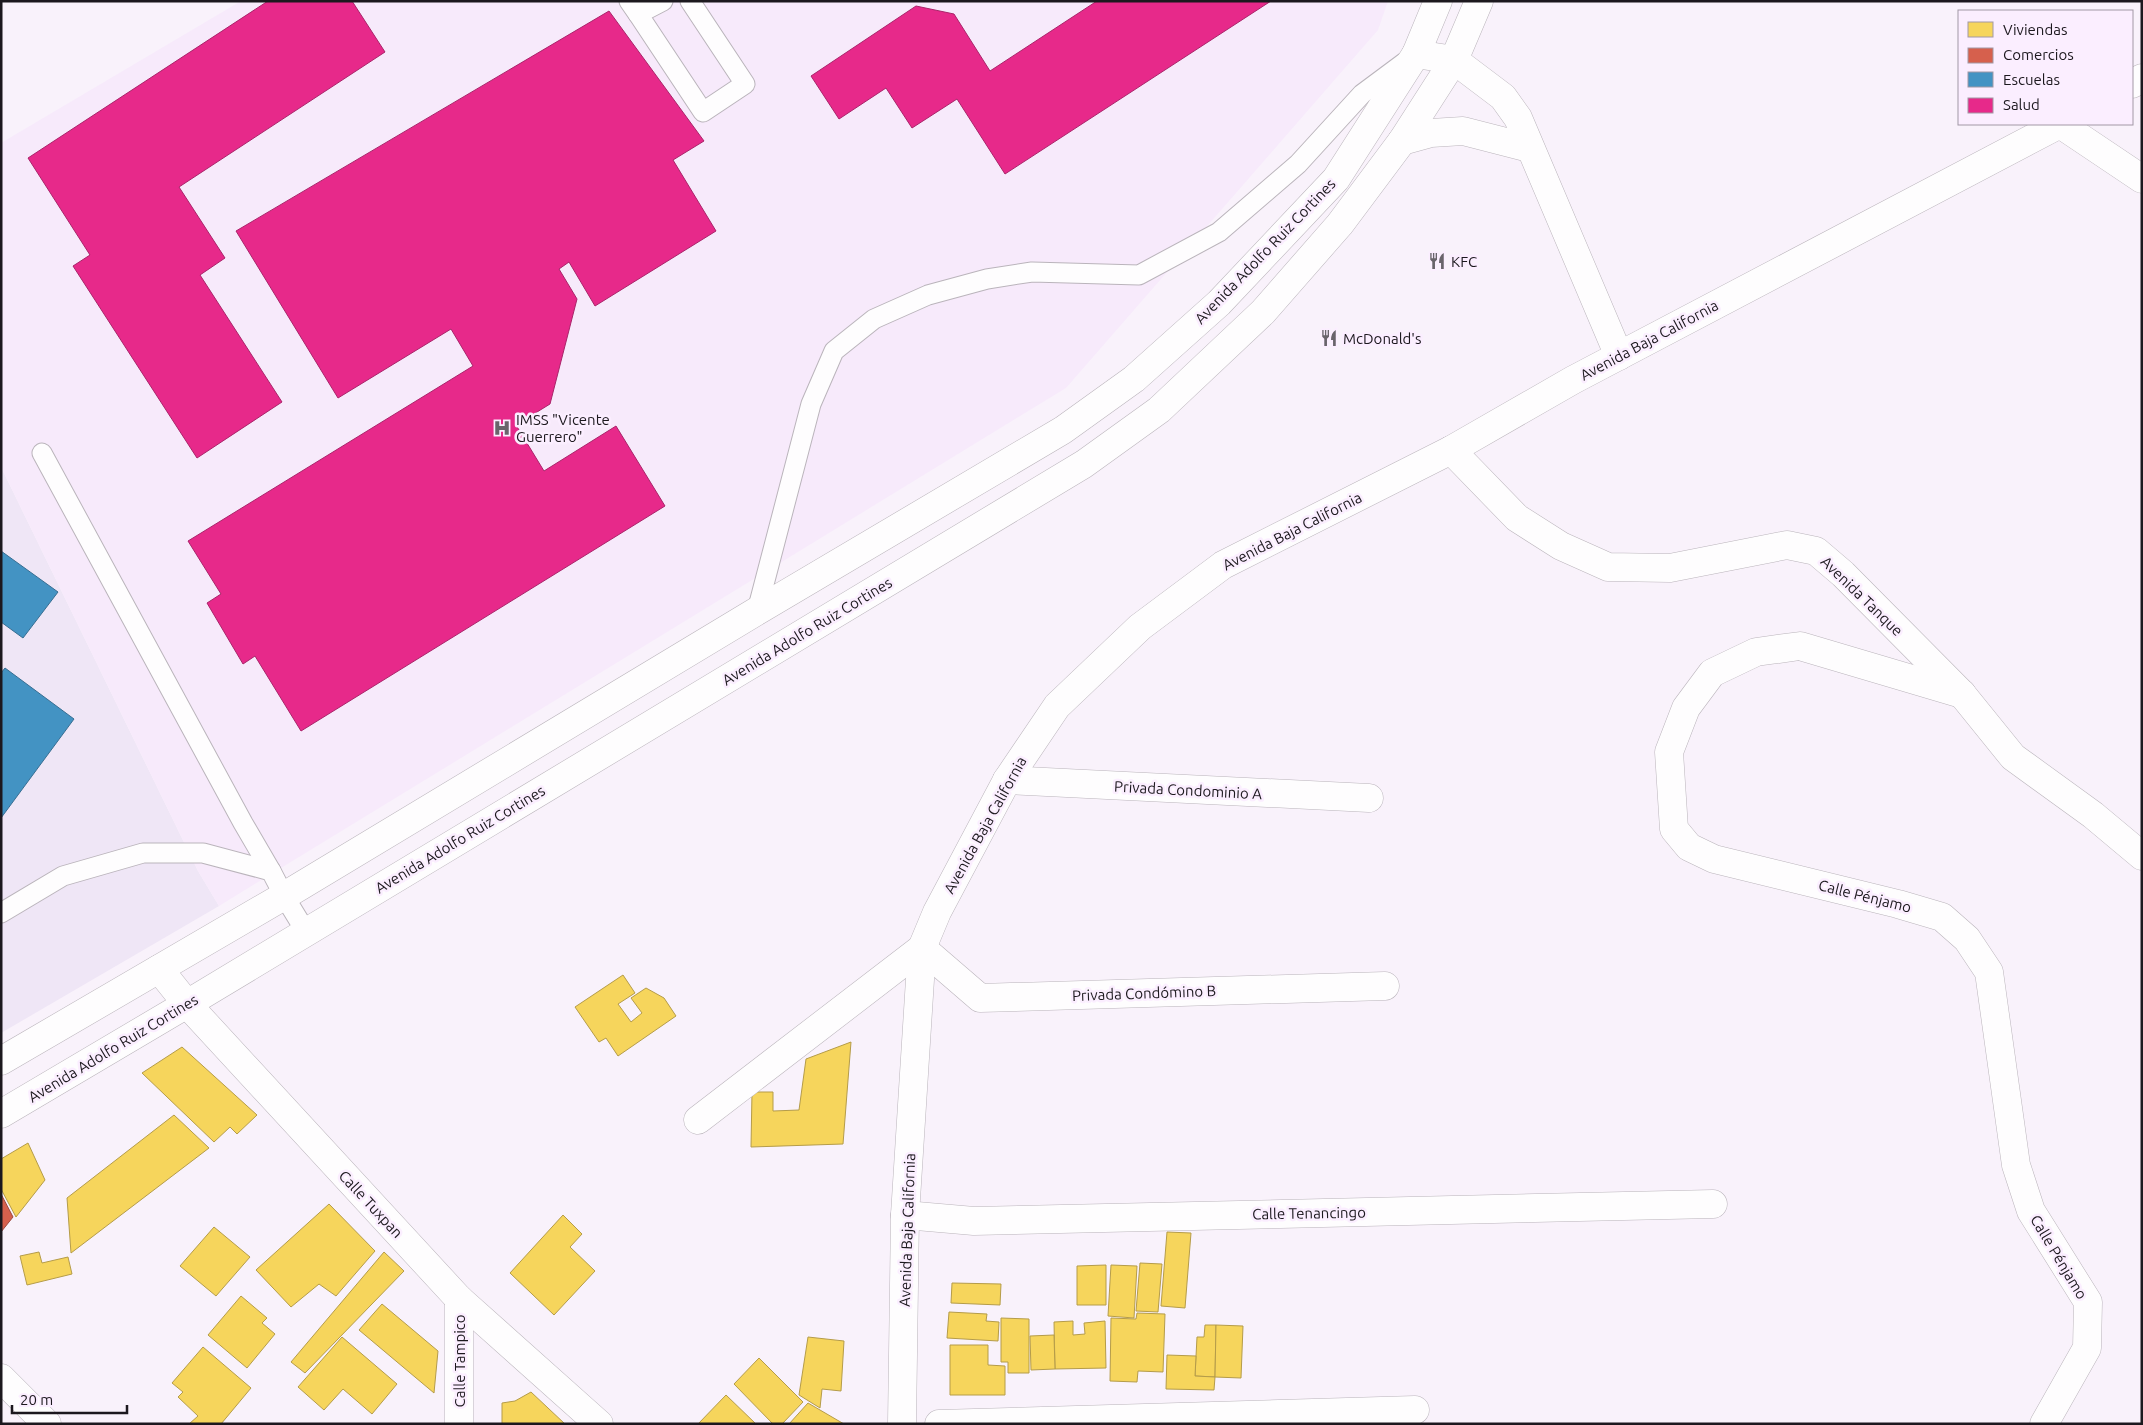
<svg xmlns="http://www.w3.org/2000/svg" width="2143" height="1425" font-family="Ubuntu,sans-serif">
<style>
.education{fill:#efe6f6}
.built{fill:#f7eafb}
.homes{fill:#f6d55c;stroke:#b59c49}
.shops{fill:#d6604d;stroke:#9e4a3f}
.schools{fill:#4393c3;stroke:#376e92}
.health{fill:#e7298a;stroke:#aa246a}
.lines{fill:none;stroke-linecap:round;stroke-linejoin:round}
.lane-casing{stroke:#bab4bb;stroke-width:21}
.street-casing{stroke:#bab4bb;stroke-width:29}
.secondary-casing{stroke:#bab4bb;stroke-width:29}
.primary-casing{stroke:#bab4bb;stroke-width:29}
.lane{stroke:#fefdfe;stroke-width:19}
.street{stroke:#fefdfe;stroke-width:28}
.secondary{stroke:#fefdfe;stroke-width:28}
.primary{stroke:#fefdfe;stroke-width:28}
.labels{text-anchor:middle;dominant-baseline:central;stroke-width:5;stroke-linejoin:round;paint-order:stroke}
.street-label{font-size:15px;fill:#1c181e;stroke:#fbeeff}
.poi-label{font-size:15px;fill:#1c181e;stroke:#fbeeff;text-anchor:start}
</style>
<rect width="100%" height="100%" fill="#f9f2fb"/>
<path class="education" d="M1 467 198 871 219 906 1 1033Z"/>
<path class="built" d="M241 1H1388L1378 30 1066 388 219 906 198 871 1 467V143Z"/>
<g class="homes">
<path d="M623 975 635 993 618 1004 631 1022 642 1013 631 998 646 988 664 998 676 1016 618 1056 606 1038 599 1042 575 1007Z"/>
<path d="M851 1042 843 1144 751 1147 752 1092H773V1111L799 1110 806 1059Z"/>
<path d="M182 1047 257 1115 237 1134 230 1127 214 1142 142 1073Z"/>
<path d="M174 1115 209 1148 71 1253 67 1198Z"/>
<path d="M28 1143 45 1180 16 1217 1 1189V1159Z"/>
<path d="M329 1204 375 1251 336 1296 319 1284 291 1307 256 1270Z"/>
<path d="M563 1215 582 1234 570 1247 595 1271 554 1315 510 1273Z"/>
<path d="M214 1227 250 1257 216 1296 180 1266Z"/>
<path d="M1167 1232 1191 1233 1185 1308 1161 1306Z"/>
<path d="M39 1252 42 1263 68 1257 72 1274 27 1285 20 1256Z"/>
<path d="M384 1252 404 1271 305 1373 291 1362Z"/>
<path d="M1140 1263 1162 1264 1158 1312 1136 1311Z"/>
<path d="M1106 1265V1305H1077V1266Z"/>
<path d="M1111 1265 1137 1266 1134 1318 1108 1316Z"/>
<path d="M952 1283 1001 1284 1000 1305 951 1303Z"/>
<path d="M241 1296 267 1318 262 1323 275 1334 247 1368 208 1335Z"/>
<path d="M382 1304 438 1351 434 1393 359 1330Z"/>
<path d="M949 1312 987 1314 986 1321 999 1322 998 1341 947 1338Z"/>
<path d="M1137 1313 1165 1314 1163 1372 1138 1371 1137 1382 1110 1381 1111 1318 1136 1319Z"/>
<path d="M1001 1318 1029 1319V1373H1008V1362H1001Z"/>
<path d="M1073 1321V1335L1085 1334 1084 1323 1105 1321 1106 1368 1055 1369 1054 1322Z"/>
<path d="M1205 1325H1216L1215 1377 1195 1376 1197 1337H1204Z"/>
<path d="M1216 1325 1243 1326 1241 1378 1215 1377Z"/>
<path d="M1054 1335 1055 1369 1031 1370 1030 1336Z"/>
<path d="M342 1337 397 1384 372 1414 343 1389 324 1410 298 1387Z"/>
<path d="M808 1337 844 1341 841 1391 822 1389 820 1408 799 1395Z"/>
<path d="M950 1345H988V1365L1005 1366V1395H950Z"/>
<path d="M203 1347 251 1388 221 1424H189L198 1416 178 1397 183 1392 172 1383Z"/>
<path d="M1167 1355 1196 1356 1195 1376 1215 1377 1214 1390 1166 1389Z"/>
<path d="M759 1358 803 1402 782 1424H773L734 1384Z"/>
<path d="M531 1392 565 1424H502V1403L515 1401Z"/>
<path d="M726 1395 756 1424H698Z"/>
<path d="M808 1403 844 1424H789Z"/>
</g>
<path class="shops" d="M1 1194 13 1217 1 1232Z"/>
<g class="schools">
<path d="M1 551 58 592 23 638 1 622Z"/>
<path d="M5 668 74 719 1 818V673Z"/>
</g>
<g class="health">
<path d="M268 1H352L385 52 179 187 225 258 200 275 282 402 197 458 73 266 90 255 28 158Z"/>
<path d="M1097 1H1271L1005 174 957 99 912 128 886 88 839 119 811 76 916 6 954 14 990 71Z"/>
<path d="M609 11 704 141 673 160 716 231 595 306 569 262 559 269 577 299 550 404 516 425 544 471 616 426 665 506 301 731 255 656 243 664 207 603 221 594 188 541 473 366 451 329 338 398 236 231Z"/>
</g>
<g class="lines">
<g class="lane-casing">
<g id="lane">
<path d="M629 1 638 14 663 1"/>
<path d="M638 14 703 112 745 84 690 1"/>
<path d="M42 453 243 823 271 871"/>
<path d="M757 611 811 404 834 351 874 319 928 295 987 279 1032 272 1139 275 1219 232 1298 164 1362 94 1405 62"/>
<path d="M1 913 63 876 143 853H203L271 871 284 896 306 932"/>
</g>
</g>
<g class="street-casing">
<g id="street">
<path d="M2060 124 2142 179"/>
<path d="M1451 450 1517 518 1561 546 1608 567 1670 568 1787 545 1816 551 1843 574 1962 694 2013 757 2093 815 2142 856"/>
<path d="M1962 694 1800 646 1756 652 1712 673 1686 708 1669 752 1674 829 1689 847 1714 859 1898 904 1942 917 1967 939 1989 972 2016 1165 2031 1211 2088 1302 2087 1348 2044 1424"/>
<path d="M1007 780 1369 798"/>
<path d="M159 969 187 1004 459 1299 599 1424"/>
<path d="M698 1120 922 948 980 998 1385 986"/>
<path d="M905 1215 974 1221 1713 1204"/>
<path d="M1 1378 47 1424"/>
<path d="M459 1424V1299"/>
<path d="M939 1424 1415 1410"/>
</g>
</g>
<g class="secondary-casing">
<g id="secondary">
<path d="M1416 54 1454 60 1503 97 1518 118 1619 356"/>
<path d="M2132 84 2142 78"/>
<path d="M1402 141 1431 133 1463 131 1529 148"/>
<path d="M902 1424 905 1215 922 948 937 912 1007 780 1057 706 1140 627 1223 565 1451 450 1573 380 2060 124"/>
</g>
</g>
<g class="primary-casing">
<g id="primary">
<path d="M1 1061 284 896 757 611 1063 430 1134 379 1219 303 1336 179 1416 54 1438 1"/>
<path d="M1 1114 187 1004 1084 464 1159 410 1263 312 1340 224 1402 141 1454 60 1479 1"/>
</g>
</g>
<use href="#lane" class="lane"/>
<use href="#street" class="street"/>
<use href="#secondary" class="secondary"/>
<use href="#primary" class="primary"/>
</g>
<defs>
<g id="restaurant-bare" transform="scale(1.35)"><path d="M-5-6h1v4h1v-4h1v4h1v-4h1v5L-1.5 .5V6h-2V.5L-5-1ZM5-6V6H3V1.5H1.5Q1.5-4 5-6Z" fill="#69646b" stroke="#fbeeff" stroke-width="2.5" paint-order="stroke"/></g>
<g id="hospital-bare" transform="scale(1.35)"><path d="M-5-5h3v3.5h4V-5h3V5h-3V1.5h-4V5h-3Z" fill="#69646b" stroke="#fbeeff" stroke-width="2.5" paint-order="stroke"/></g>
</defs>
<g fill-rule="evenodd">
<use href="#restaurant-bare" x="1437" y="261"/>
<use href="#restaurant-bare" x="1329" y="338"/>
<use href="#hospital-bare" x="502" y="428"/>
</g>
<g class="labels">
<g class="street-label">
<text transform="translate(1265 251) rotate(-46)">Avenida Adolfo Ruiz Cortines</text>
<text transform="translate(1649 340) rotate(-28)">Avenida Baja California</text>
<text transform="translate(1292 531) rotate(-27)">Avenida Baja California</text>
<text transform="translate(1862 596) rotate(44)">Avenida Tanque</text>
<text transform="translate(807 631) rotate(-31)">Avenida Adolfo Ruiz Cortines</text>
<text transform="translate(1188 790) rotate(3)">Privada Condominio A</text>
<text transform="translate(985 825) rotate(-61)">Avenida Baja California</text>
<text transform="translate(460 839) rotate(-31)">Avenida Adolfo Ruiz Cortines</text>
<text transform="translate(1865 896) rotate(14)">Calle Pénjamo</text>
<text transform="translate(1144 993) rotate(-2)">Privada Condómino B</text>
<text transform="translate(113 1048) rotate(-31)">Avenida Adolfo Ruiz Cortines</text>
<text transform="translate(371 1204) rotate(47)">Calle Tuxpan</text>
<text transform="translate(1309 1213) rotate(-1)">Calle Tenancingo</text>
<text transform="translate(907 1230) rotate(-88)">Avenida Baja California</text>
<text transform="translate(2059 1257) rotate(59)">Calle Pénjamo</text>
<text transform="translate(459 1361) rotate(-90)">Calle Tampico</text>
</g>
<g class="poi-label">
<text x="1451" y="261">KFC</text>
<text x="1343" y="338">McDonald's</text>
<text x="516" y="419">IMSS "Vicente<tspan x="516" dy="17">Guerrero"</tspan></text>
</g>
</g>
<rect width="2143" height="1425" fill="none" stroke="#1c181e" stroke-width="5"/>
<rect x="1958" y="10" width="175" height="115" fill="#fbeeff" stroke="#a298a5"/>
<rect x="1968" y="22" width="25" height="15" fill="#f6d55c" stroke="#a298a5"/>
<text x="2003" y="35" font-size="15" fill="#1c181e">Viviendas</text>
<rect x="1968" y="48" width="25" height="15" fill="#d6604d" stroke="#a298a5"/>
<text x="2003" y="60" font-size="15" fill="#1c181e">Comercios</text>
<rect x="1968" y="72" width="25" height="15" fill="#4393c3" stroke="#a298a5"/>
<text x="2003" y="85" font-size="15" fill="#1c181e">Escuelas</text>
<rect x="1968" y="98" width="25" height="15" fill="#e7298a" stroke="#a298a5"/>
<text x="2003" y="110" font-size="15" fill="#1c181e">Salud</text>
<path d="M12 1405v8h115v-8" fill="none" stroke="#1c181e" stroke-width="2.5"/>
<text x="20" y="1405" font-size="15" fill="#1c181e" stroke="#fbeeff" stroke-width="4" paint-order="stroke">20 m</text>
</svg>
